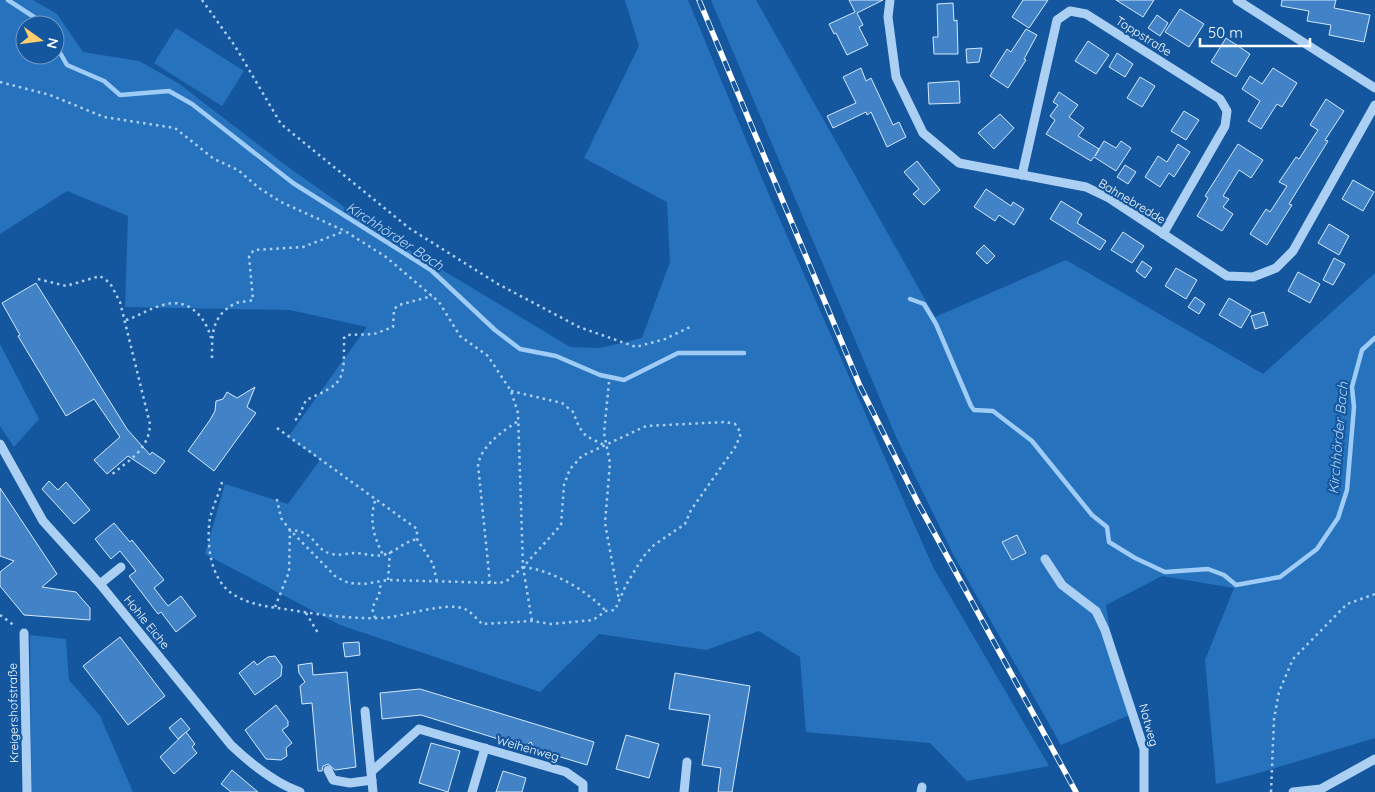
<svg xmlns="http://www.w3.org/2000/svg" width="1375" height="792" font-family="Quicksand,sans-serif">
<style>
.green{fill:#2772bd;fill-rule:evenodd}
.lines{fill:none;stroke-linecap:round;stroke-linejoin:round}
.stream{stroke:#9eccf6;stroke-width:4.5}
.building{fill:#4183c6;stroke:#d5e9fd}
.path{stroke:#acd0f4;stroke-width:2.5;stroke-dasharray:2.5 4;stroke-linecap:butt}
.minor{stroke:#acd0f4;stroke-width:9}
.rail-casing{stroke:#fff;stroke-width:5.5}
.rail{stroke:#14579f;stroke-width:4;stroke-dasharray:11;stroke-linecap:butt}
.labels{text-anchor:middle;dominant-baseline:central;stroke-width:4.5;stroke-linejoin:round;paint-order:stroke}
.street-label{font-size:12px;fill:#fff;stroke:#14579f}
.water-label{font-size:14px;font-style:italic;fill:#b9dafa;stroke:#14579f}
</style>
<rect width="100%" height="100%" fill="#14579f"/>
<g class="green">
<path d="M0 0H33L57 14 83 52 139 61 178 83 281 162 381 233 570 347 600 348 642 338 670 262 667 202 584 158 639 46 625 0H688L769 195 933 567 1049 766 967 781 930 743 806 732 800 657 759 631 706 650 599 634 540 692 340 625 205 554 225 484 288 504 320 460 288 437 367 327 290 310 125 307 128 216 67 191 0 234ZM25 25H55V55H25Z"/>
<path d="M711 0H756L935 317 1066 260 1263 374 1375 273V738L1255 774 1216 784 1205 660 1234 588 1162 576 1106 605 1115 665 1129 715 1061 745 953 554 897 439Z"/>
<path d="M176 28 244 71 222 106 154 63Z"/>
<path d="M0 344 39 419 14 447 0 426Z"/>
<path d="M30 635 66 639 69 680 100 716 133 792H31Z"/>
</g>
<g class="lines">
<g class="stream">
<path d="M8 0 34 17 40 25"/>
<path d="M55 44 67 65 104 81 120 95 169 91 192 104 293 183 431 270 495 330 520 349 556 356 600 375 624 380 678 353H744"/>
<path d="M910 299 924 304 936 324 971 406 974 410 993 411 1032 441 1092 515 1107 527 1109 542 1135 558 1165 572 1208 569 1224 575 1236 585 1280 577 1317 549 1338 518 1347 490 1354 407 1352 387 1362 350 1375 338"/>
</g>
</g>
<g class="building">
<path d="M849 0H883L857 13 863 25 859 27 868 45 847 55 836 33 834 34 829 24 855 12Z"/>
<path d="M1023 0H1048L1029 28 1012 17Z"/>
<path d="M1116 0H1154L1143 17Z"/>
<path d="M1282 0H1336L1334 8 1370 15 1364 42 1329 35 1331 25 1307 21 1309 11 1281 6Z"/>
<path d="M953 3 954 21 957 20 958 54H934L933 37H938L937 4Z"/>
<path d="M1180 9 1204 24 1189 47 1165 32Z"/>
<path d="M1157 15 1168 23 1160 36 1148 28Z"/>
<path d="M1026 29 1037 35 1024 59 1026 60 1008 88 990 76 1007 49 1011 52Z"/>
<path d="M1226 38 1250 54 1236 77 1211 62Z"/>
<path d="M1088 41 1109 55 1096 74 1075 61Z"/>
<path d="M982 48 979 62 967 63 966 49Z"/>
<path d="M1117 53 1133 64 1125 77 1109 67Z"/>
<path d="M861 68 866 81 871 78 893 125 899 122 906 137 887 147 871 112 867 115 866 112 833 128 827 116 856 103 843 77Z"/>
<path d="M1273 68 1297 83 1282 107 1277 104 1261 129 1248 121 1260 101 1242 89 1250 76 1262 84Z"/>
<path d="M1140 77 1155 86 1142 107 1127 98Z"/>
<path d="M959 81 960 103 929 104 928 83Z"/>
<path d="M1059 92 1078 105 1069 117 1084 128 1078 136 1099 149 1095 156 1104 141 1116 148 1121 141 1131 148 1116 171 1094 157 1091 161 1046 134 1055 120 1050 116 1058 105 1053 102Z"/>
<path d="M1326 99 1344 111 1325 140 1328 141 1289 204 1292 205 1267 245 1250 234 1266 209 1270 212 1287 186 1279 182 1296 157 1299 159 1318 130 1310 125Z"/>
<path d="M1184 111 1199 120 1186 140 1171 131Z"/>
<path d="M1000 114 1014 128 994 149 978 133Z"/>
<path d="M1178 144 1190 152 1174 177 1169 173 1160 187 1145 177 1158 156 1167 162Z"/>
<path d="M1238 144 1263 160 1251 178 1239 170 1223 196 1229 199 1223 207 1233 214 1222 231 1197 216 1208 198 1205 196Z"/>
<path d="M917 161 940 190 924 205 913 194 919 189 904 172Z"/>
<path d="M1125 165 1136 172 1128 184 1117 177Z"/>
<path d="M1353 180 1374 192 1363 211 1342 199Z"/>
<path d="M986 189 1011 206 1013 202 1024 209 1014 225 999 215 995 221 974 207Z"/>
<path d="M1061 201 1082 214 1077 223 1106 241 1100 250 1050 219Z"/>
<path d="M1329 224 1349 236 1339 255 1318 243Z"/>
<path d="M1123 232 1144 246 1132 263 1111 250Z"/>
<path d="M984 245 995 256 987 264 976 253Z"/>
<path d="M1334 258 1345 264 1333 285 1323 280Z"/>
<path d="M1142 261 1152 268 1145 278 1136 271Z"/>
<path d="M1176 268 1197 280 1186 299 1165 286Z"/>
<path d="M1298 272 1320 284 1310 303 1288 291Z"/>
<path d="M36 283 127 429 150 455 152 452 165 461 155 474 128 456 107 474 94 460 120 437 94 399 66 416 18 336 20 335 2 303Z"/>
<path d="M1195 297 1205 304 1199 314 1188 307Z"/>
<path d="M1229 298 1251 311 1241 328 1219 315Z"/>
<path d="M1264 312 1268 325 1255 329 1251 316Z"/>
<path d="M255 387 247 407 256 413 214 471 188 451 210 420 215 411 216 401 223 399 227 392 237 398Z"/>
<path d="M49 481 58 490 66 482 90 510 74 524 42 489Z"/>
<path d="M0 488 57 574 42 587 76 592 90 608V620L24 615 0 586V572L14 561 0 556Z"/>
<path d="M114 523 130 542 132 540 164 580 154 588 168 606 181 596 196 616 176 632 161 612 158 614 129 576 136 571 120 551 111 559 95 539Z"/>
<path d="M1017 535 1026 553 1012 560 1002 542Z"/>
<path d="M120 637 165 696 128 725 83 666Z"/>
<path d="M359 642 360 655 345 657 343 643Z"/>
<path d="M275 656 282 666 281 676 255 695 239 673 254 661 257 665 268 657Z"/>
<path d="M312 663 313 675 347 672 356 767 335 770 328 764 323 766 322 771H318L312 703 302 704 300 686 305 682 299 673 298 665Z"/>
<path d="M675 673 750 686 732 792H718L721 768 702 765 710 715 669 709Z"/>
<path d="M420 689 594 742 587 765 534 749 531 742 524 747 421 715 382 719 380 693Z"/>
<path d="M276 705 288 721V726L282 730 292 743 286 748 287 756 281 760 266 759 245 730Z"/>
<path d="M181 718 190 729 178 739 169 728Z"/>
<path d="M186 732 195 744 192 747 197 753 174 774 160 757Z"/>
<path d="M626 735 659 744 649 778 616 769Z"/>
<path d="M431 743 460 751 448 792 419 783Z"/>
<path d="M232 770 258 792H231L221 784Z"/>
<path d="M503 771 526 778 522 792H496Z"/>
</g>
<g class="lines">
<g class="path">
<path d="M202 0 235 46 281 124 409 228 498 284 579 327 636 347 665 339 690 327"/>
<path d="M0 82 50 95 104 117 175 128 214 159 238 170 259 188 281 202 345 231 386 257 439 302 460 336 488 356 511 391 518 413 523 567 532 621"/>
<path d="M38 279 66 286 100 276 110 283 120 302 150 424C149 450 129 460 110 476"/>
<path d="M126 320C139 316 150 308 163 305 188 297 205 316 211 338"/>
<path d="M212 358C212 335 211 317 234 304 239 301 247 302 253 300L249 256 254 250 303 247 345 231"/>
<path d="M609 382 604 433 610 463 605 523 619 600"/>
<path d="M511 391 562 403 573 412 579 427 586 436 606 446"/>
<path d="M295 420 298 418 306 400C345 383 344 381 344 338L347 335 374 334 393 327 394 309 399 305 432 296"/>
<path d="M277 428 417 529V539L433 564 437 582"/>
<path d="M222 482C219 494 213 506 210 518 206 544 210 582 236 596 253 606 272 607 291 610 321 615 351 619 382 618 402 617 447 601 465 609 471 612 477 619 482 624L532 621 551 624 593 620 606 611 615 610 626 585 643 557 654 545 685 524 691 510 736 446 741 433 735 424 725 422 646 426 582 456 570 469 564 485 561 525 523 567 508 580 500 583 388 580 364 584 349 583 336 577 290 530 281 518 276 495"/>
<path d="M375 501C369 521 374 537 383 555"/>
<path d="M523 567C552 570 586 590 606 611"/>
<path d="M388 580 390 552"/>
<path d="M490 583 478 465C481 446 503 431 518 421"/>
<path d="M275 607 289 572 290 530C317 531 313 550 332 554 339 556 348 553 355 553 366 553 376 558 386 554 398 550 404 542 417 539"/>
<path d="M306 613 318 633"/>
<path d="M0 615 15 626"/>
<path d="M375 618 372 608 379 595 381 582"/>
<path d="M1271 792 1274 719 1279 692 1293 659 1347 604 1375 594"/>
</g>
<g class="minor">
<path d="M890 0 888 17 896 77 923 133 959 163 1086 187 1109 198 1227 276 1253 277 1276 268 1293 251 1375 105"/>
<path d="M1237 0 1375 88"/>
<path d="M1022 175 1057 20 1070 11 1086 14 1220 99 1227 111 1225 126 1163 234"/>
<path d="M0 444 43 521 100 584 231 745C251 764 275 783 300 792"/>
<path d="M1045 559 1062 585 1096 611 1105 630 1144 749V792"/>
<path d="M100 584 121 567"/>
<path d="M24 633 27 792"/>
<path d="M365 711 373 792"/>
<path d="M328 770 333 780 350 783 372 780"/>
<path d="M371 772 419 729 566 772 583 784V792"/>
<path d="M472 792 485 748"/>
<path d="M684 792 687 762"/>
<path d="M921 792 922 787"/>
<path d="M1293 792 1321 789 1375 759"/>
</g>
<g class="rail-casing">
<path id="rail" d="M699 0 860 386 919 505 1076 792"/>
</g>
<use href="#rail" class="rail"/>
</g>
<g class="labels">
<g class="street-label">
<text transform="translate(1144 36) rotate(32)">Toppstraße</text>
<text transform="translate(1132 201) rotate(31)">Bahnebredde</text>
<text transform="translate(147 622) rotate(51)">Hohle Eiche</text>
<text transform="translate(13 713) rotate(-91)">Kreigershofstraße</text>
<text transform="translate(1149 725) rotate(75)">Notweg</text>
<text transform="translate(528 748) rotate(16)">Weihenweg</text>
</g>
<g class="water-label">
<text transform="translate(395 236) rotate(33)">Kirchhörder Bach</text>
<text transform="translate(1338 438) rotate(-85)">Kirchhörder Bach</text>
</g>
</g>
<g transform="translate(40 40) rotate(104)"><circle r="24" fill="#14579f" stroke="#729ac5"/>
<path d="M0-4L9 19L0 12L-9 19Z" fill="#ffce6f"/>
<text y="-8" font-size="14" font-weight="bold" text-anchor="middle" fill="#ffffff">N</text>
</g>
<path d="M1200 38v8h110v-8" fill="none" stroke="#ffffff" stroke-width="2.5"/>
<text x="1208" y="38" font-size="15" fill="#ffffff" stroke="#14579f" stroke-width="4" paint-order="stroke">50 m</text>
</svg>
